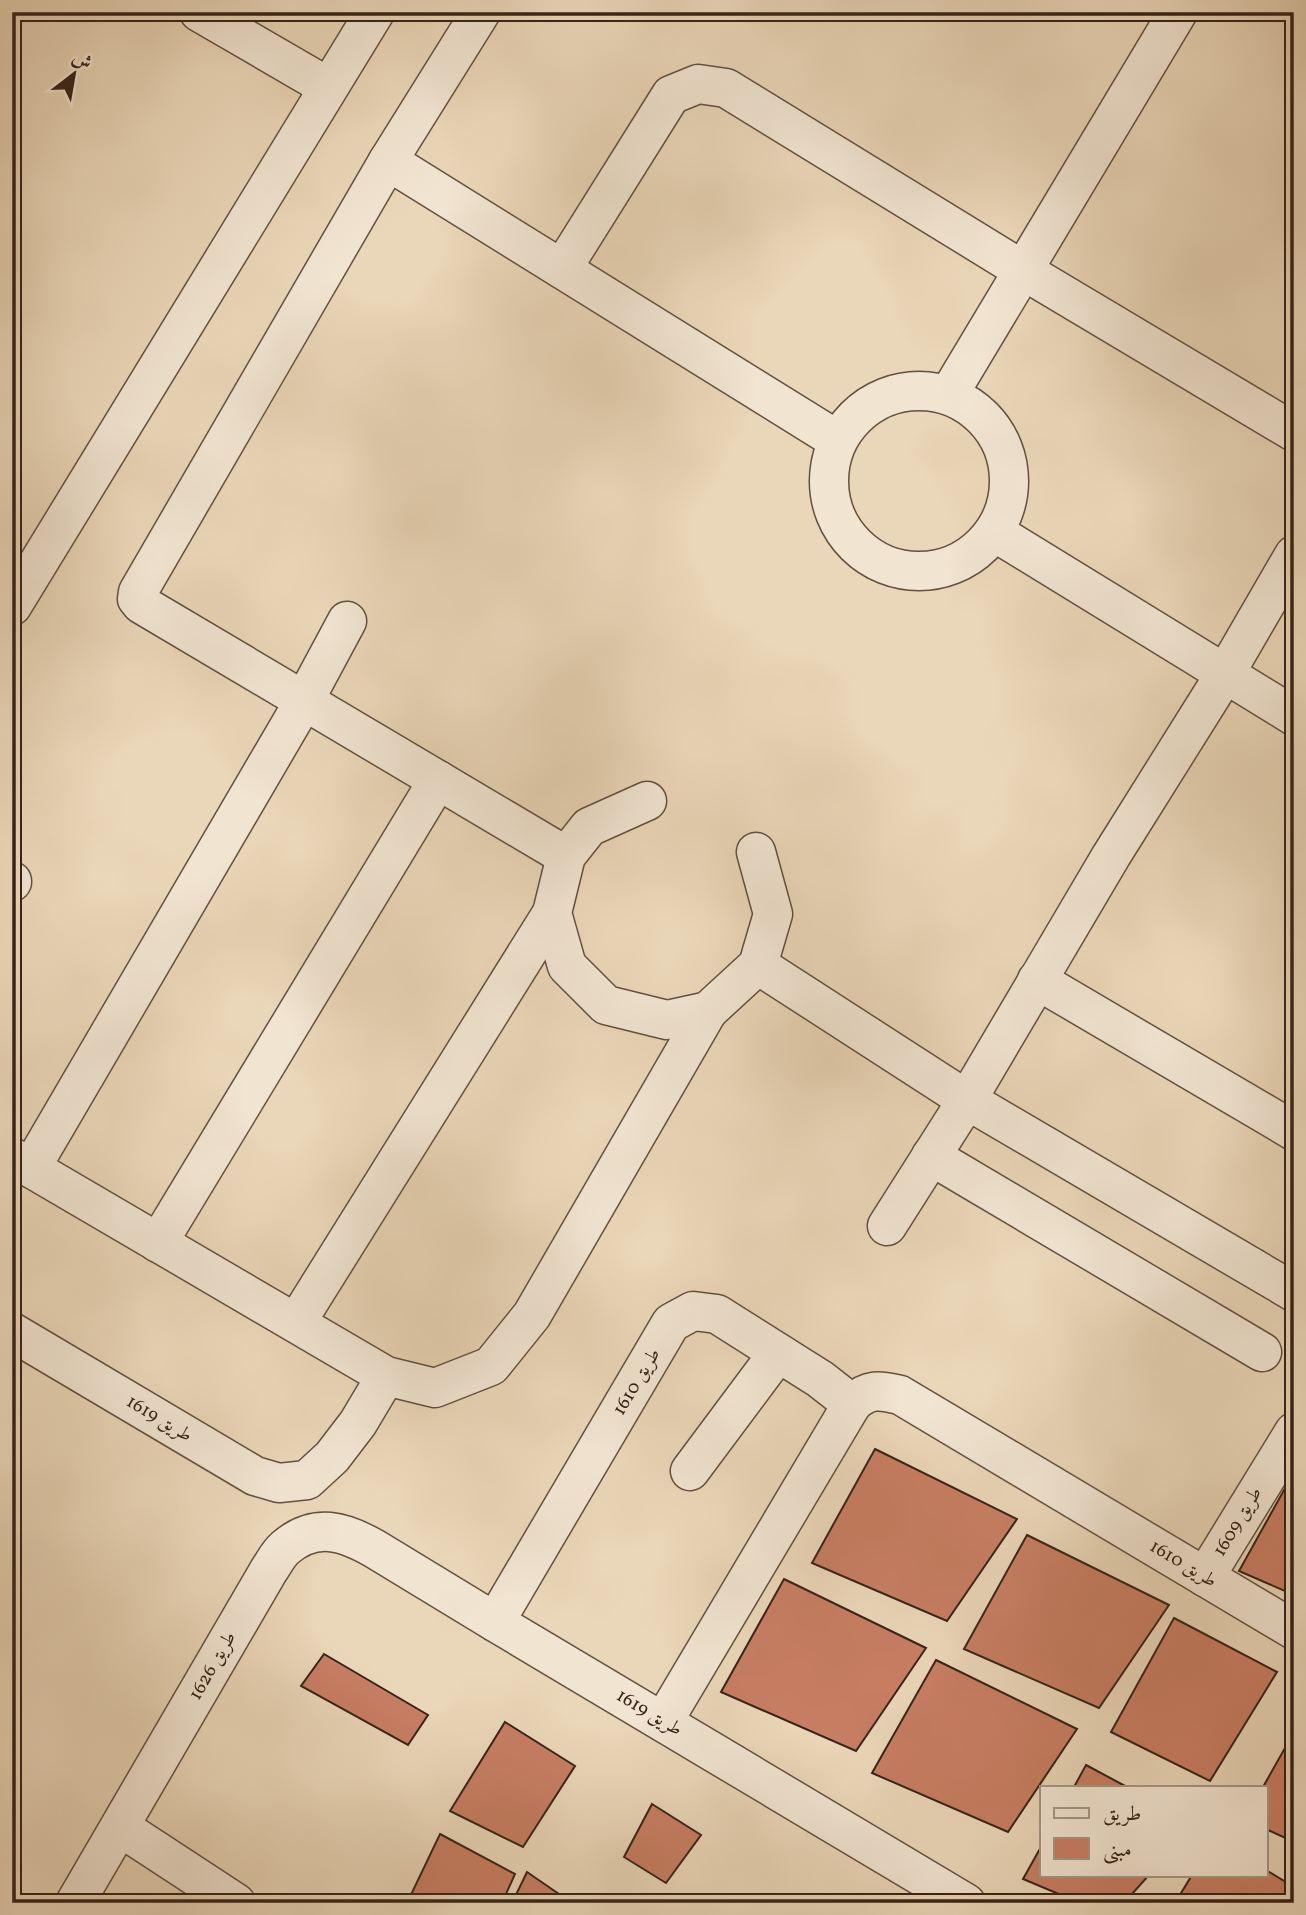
<svg xmlns="http://www.w3.org/2000/svg" width="1306" height="1915" font-family="Vollkorn,Amiri,serif">
<style>
.building{fill:#c87e63;stroke:#362319;stroke-width:2}
.lines{fill:none;stroke-linecap:round;stroke-linejoin:round}
.minor-casing{stroke:#635041;stroke-width:41}
.minor{stroke:#f1e4d1;stroke-width:38}
.labels{text-anchor:middle;dominant-baseline:central;stroke-width:6;stroke-linejoin:round;paint-order:stroke}
.street-label{font-size:19px;fill:#362319;stroke:#f1e4d1}
</style>
<rect width="100%" height="100%" fill="#ead6b8"/>
<filter id="stains"><feTurbulence type="fractalNoise" baseFrequency=".00286" numOctaves="4"/><feColorMatrix values="0 0 0 0 .2 0 0 0 0 .09 0 0 0 0 .02 0 0 0 .5 -.17"/></filter>
<radialGradient id="worn" r=".72"><stop offset=".6" stop-color="#630" stop-opacity="0"/><stop offset="1" stop-color="#630" stop-opacity=".3"/></radialGradient>
<g class="building">
<path d="M875 1449 1017 1519 947 1621 812 1563Z"/>
<path d="M1294 1472V1595L1239 1571Z"/>
<path d="M1027 1535 1169 1605 1099 1708 964 1649Z"/>
<path d="M784 1579 926 1648 856 1751 721 1692Z"/>
<path d="M1174 1618 1277 1672 1210 1781 1111 1732Z"/>
<path d="M324 1654 428 1715 408 1745 301 1686Z"/>
<path d="M936 1660 1077 1729 1008 1832 872 1773Z"/>
<path d="M505 1722 575 1766 523 1847 450 1811Z"/>
<path d="M1294 1732V1842L1266 1829V1787H1263Z"/>
<path d="M1086 1765 1127 1787H1074Z"/>
<path d="M652 1804 701 1835 666 1883 624 1857Z"/>
<path d="M440 1834 515 1874 502 1903H407Z"/>
<path d="M1042 1845V1875H1149L1124 1903H1080L1023 1879Z"/>
<path d="M1266 1870 1294 1887V1903H1175L1192 1875H1266Z"/>
<path d="M527 1872 572 1903H512Z"/>
</g>
<g class="lines">
<g class="minor-casing">
<g id="minor">
<path d="M199 12 328 87"/>
<path d="M481 12 388 161 138 592 137 599 141 604 566 856"/>
<path d="M388 161 837 440"/>
<path d="M562 269 671 95 698 84 726 88 1024 271 1294 432"/>
<circle cx="919" cy="481" r="90"/>
<path d="M949 394 1178 12"/>
<path d="M996 533 1294 716"/>
<path d="M12 606 375 12"/>
<path d="M647 801 589 827 566 856 552 913 567 966 606 1005 667 1020 708 1011 758 965 773 914 756 852"/>
<path d="M12 882V881"/>
<path d="M758 965 967 1100 1294 1292"/>
<path d="M1037 980 1294 1131"/>
<path d="M931 1156 1262 1352"/>
<path d="M12 1157 386 1376 435 1388 491 1366 532 1315 708 1011"/>
<path d="M31 1168 304 701 347 621"/>
<path d="M887 1226 967 1100 1111 856 1225 674 1294 555"/>
<path d="M158 1243 438 780"/>
<path d="M296 1323 552 913"/>
<path d="M12 1332 255 1476 279 1483 307 1480 332 1457 358 1423 386 1376"/>
<path d="M690 1471 778 1353"/>
<path d="M1205 1577 1294 1432"/>
<path d="M495 1622 671 1323 693 1311 717 1314 820 1379 852 1404"/>
<path d="M663 1722 852 1404C868 1388 880 1390 900 1395L1294 1630"/>
<path d="M120 1827 236 1903"/>
<path d="M75 1903 269 1570C274 1563 278 1554 285 1548 315 1522 344 1531 375 1549L495 1622 966 1903"/>
</g>
</g>
<use href="#minor" class="minor"/>
</g>
<g class="labels">
<g class="street-label">
<text transform="translate(637 1382) rotate(-59)">طريق 1610</text>
<text transform="translate(159 1419) rotate(31)">طريق 1619</text>
<text transform="translate(1238 1522) rotate(-59)">طريق 1609</text>
<text transform="translate(1183 1564) rotate(31)">طريق 1610</text>
<text transform="translate(213 1666) rotate(-60)">طريق 1626</text>
<text transform="translate(649 1713) rotate(31)">طريق 1619</text>
</g>
</g>
<rect width="1306" height="1915" fill="none" stroke="#ead6b8" stroke-width="42"/>
<rect x="14" y="14" width="1278" height="1887" fill="none" stroke="#362319" stroke-width="3.5"/>
<rect x="21" y="21" width="1264" height="1873" fill="none" stroke="#362319" stroke-width="2"/>
<rect x="1040" y="1786" width="228" height="91" fill="#f1e4d1" stroke="#a69787" stroke-width="2"/>
<rect x="1054" y="1808" width="35" height="10" fill="#f1e4d1" stroke="#a69787" stroke-width="2"/>
<text x="1103" y="1820" font-size="21" fill="#362319">طريق</text>
<rect x="1054" y="1838" width="35" height="21" fill="#c87e63" stroke="#a69787" stroke-width="2"/>
<text x="1103" y="1856" font-size="21" fill="#362319">مبنى</text>
<g transform="translate(74 74) rotate(31)" stroke="#f1e4d1" stroke-width="5" paint-order="stroke">
<path d="M0-5L12 26L0 18L-12 26Z" fill="#362319"/>
<text y="-10" font-size="19" font-weight="bold" text-anchor="middle" fill="#362319">ش</text>
</g>
<rect width="100%" height="100%" filter="url(#stains)"/>
<rect width="100%" height="100%" fill="url(#worn)"/>
</svg>
